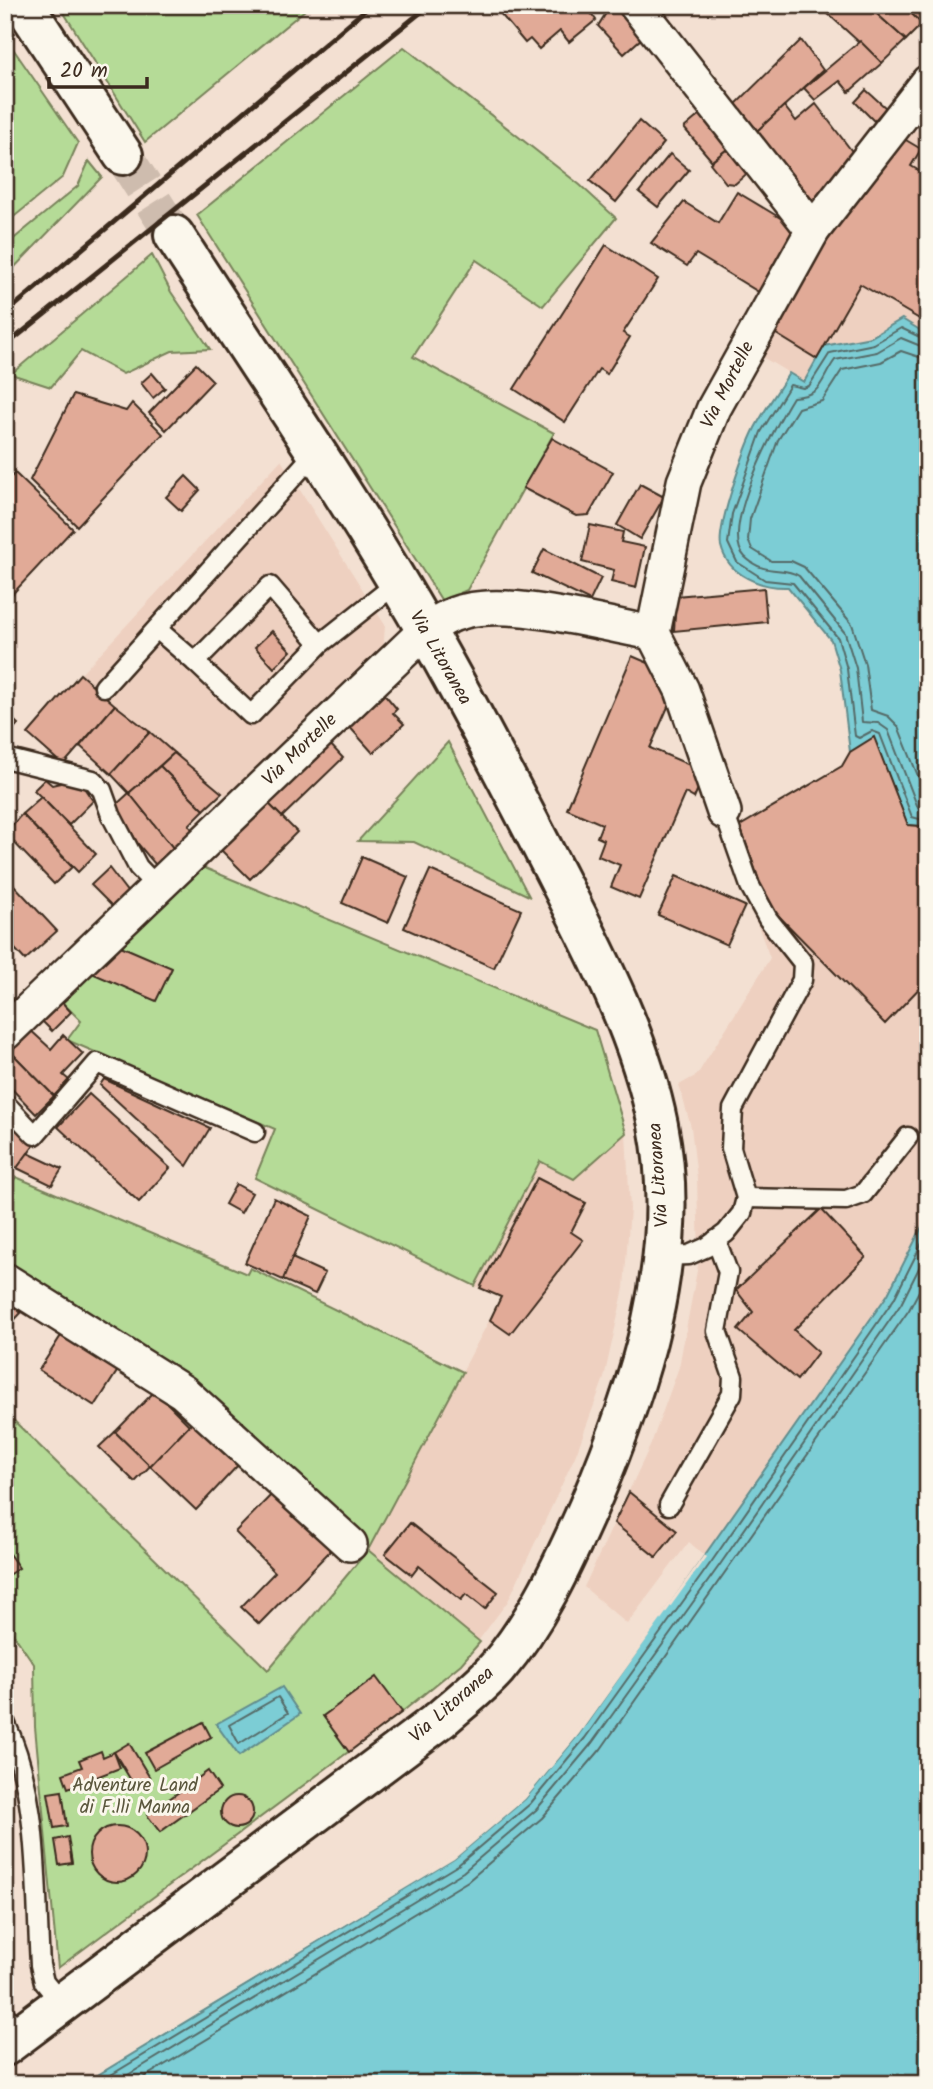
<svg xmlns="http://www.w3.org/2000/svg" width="933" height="2089" font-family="Kalam,sans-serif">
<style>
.built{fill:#eed0c0}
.green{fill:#b5db97;stroke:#78825a;stroke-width:2}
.water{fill:#7ccdd5;stroke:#628c8c;stroke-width:2}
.pier{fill:#f3e0d2}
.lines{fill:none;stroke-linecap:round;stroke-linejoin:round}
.shore{stroke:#556b67;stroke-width:2}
.building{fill:#e1aa97;stroke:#3b2a1e;stroke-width:2}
.tertiary-tunnel{stroke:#cebcae;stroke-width:38;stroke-dasharray:38 19;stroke-linecap:butt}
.service-casing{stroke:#3b2a1e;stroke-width:23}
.minor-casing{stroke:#3b2a1e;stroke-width:38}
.tertiary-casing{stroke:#3b2a1e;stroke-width:44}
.service{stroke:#fbf7ec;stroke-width:18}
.minor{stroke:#fbf7ec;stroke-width:33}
.tertiary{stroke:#fbf7ec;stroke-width:38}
.rail{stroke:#3b2a1e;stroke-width:5}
.labels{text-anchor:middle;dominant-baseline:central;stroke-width:6;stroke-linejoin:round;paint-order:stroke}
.street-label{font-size:19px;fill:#3b2a1e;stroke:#fbf7ec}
.park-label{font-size:19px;fill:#5a563c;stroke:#fbf7ec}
</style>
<rect width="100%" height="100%" fill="#f3e0d2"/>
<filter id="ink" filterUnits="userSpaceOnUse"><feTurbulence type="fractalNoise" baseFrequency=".0143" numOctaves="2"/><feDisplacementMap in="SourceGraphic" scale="14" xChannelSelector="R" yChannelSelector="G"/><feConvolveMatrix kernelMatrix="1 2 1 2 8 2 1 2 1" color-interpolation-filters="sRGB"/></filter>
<g filter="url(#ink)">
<g class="built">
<path d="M907 123 928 141V189L922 198 928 202V335L902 320 872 337 825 346 804 382 754 352Z"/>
<path d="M281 460 385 625 383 654 232 801 80 675Z"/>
<path d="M874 737 908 825 920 826 928 839V1215L888 1294 706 1557 689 1542 627 1624 584 1587 651 1444 679 1367 699 1260 697 1178 691 1127 679 1085 697 1075 770 958 724 836 842 766 850 752Z"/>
<path d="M626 1133 630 1209 624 1288 604 1378 576 1454 508 1601 461 1664 402 1712 58 1968 35 1727 268 1670 368 1550 501 1298 475 1286 540 1161 575 1179Z"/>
</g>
<g class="green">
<path d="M59 5H311L145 142Z"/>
<path d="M5 37 78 143 63 177 5 224Z"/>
<path d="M404 47 580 185 616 218 543 306 476 260 413 357 554 433 467 590 442 601 197 215Z"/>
<path d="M89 161 102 177 5 277V246L78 186Z"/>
<path d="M152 255 171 292 210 349 172 351 123 374 81 351 51 387 11 374Z"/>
<path d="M448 742 529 896 414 842 358 841Z"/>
<path d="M200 866 595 1030 626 1133 574 1179 540 1161 475 1286 255 1178 275 1129 67 1040 81 1021 58 998Z"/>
<path d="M16 1177 247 1274 250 1268 463 1372 368 1550 480 1642 461 1664 402 1712 58 1968 35 1727 34 1664 5 1622V1412L268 1670 368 1550 189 1386 5 1270V1193Z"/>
</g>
<g class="water">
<path d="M902 319 928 335V839L920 826 908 825 850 752 840 670 831 640 788 587C762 588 728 576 721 546 717 526 745 448 755 428 765 409 778 391 789 373L804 382 824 346 871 337Z"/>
<path d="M928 1215V2084H83L454 1859 525 1799 579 1734 888 1294Z"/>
<path d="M282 1687 300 1714 239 1756 216 1724Z"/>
</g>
<path class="pier" d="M704 1555 706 1557 579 1734 525 1799 454 1859 79 2084 452 1856 522 1796 577 1731Z"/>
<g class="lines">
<g class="shore">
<path d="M928 341 901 328 874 344 830 353 809 386 803 388 790 385 761 432 732 514 728 543 737 562 765 580 793 583 838 638 847 669 855 736 859 738 872 731 880 734 912 817 923 820 928 825"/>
<path d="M928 349 901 338 877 352 835 360C819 382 824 395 793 397 777 423 718 531 745 557 766 577 782 565 799 576L845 633 856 668 862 722 878 723 888 730 918 808 928 813"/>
<path d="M928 360 901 351 881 362 842 370 822 401 798 408 778 440 750 519 748 540 752 549 771 561H791L804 567 852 624 865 664 871 710 888 716 898 726 928 801"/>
<path d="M278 1697 288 1713 239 1744 229 1725Z"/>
<path d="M96 2084 458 1865 530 1804 585 1738 712 1561 894 1299 928 1231"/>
<path d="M113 2084 463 1872 536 1810 592 1743 719 1566 901 1304 928 1250"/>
<path d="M133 2084 468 1881 542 1818 601 1749 909 1310 928 1274"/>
</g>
</g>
<g class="building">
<path d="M599 5 591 13 596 20 569 42 560 31 539 49 530 39 525 43 494 6Z"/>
<path d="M611 5H619L643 37 624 54 598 26Z"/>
<path d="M835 5H867L906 40 882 63 826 12Z"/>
<path d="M867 5H903L922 24 906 40Z"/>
<path d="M903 5H928V30Z"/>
<path d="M801 40 823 70 756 132 735 105Z"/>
<path d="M860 41 882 63 849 92 840 81 815 100 804 88Z"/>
<path d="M866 90 886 108 874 121 855 102Z"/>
<path d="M816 104 854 154 815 203 756 132 784 106 796 121Z"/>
<path d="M703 112 731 146 712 161 684 128Z"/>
<path d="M639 121 664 143 616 202 590 181Z"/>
<path d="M894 133 921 149 911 166 928 176V189L922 199 928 202V324L860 284 817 359 768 329Z"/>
<path d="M731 146 751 170 735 184 726 183 710 163Z"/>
<path d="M670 154 689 170 658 207 639 192Z"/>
<path d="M737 192 797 228 762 294 696 254 687 266 651 243 684 202 718 223Z"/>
<path d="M606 245 658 279 623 333 630 337 607 374 599 369 565 422 514 389Z"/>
<path d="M196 364 213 381 166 430 149 413Z"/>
<path d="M152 373 165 388 153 398 141 383Z"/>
<path d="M73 395 126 411 132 403 163 434 77 526 30 480Z"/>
<path d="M552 438 613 472 589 515 576 516 523 488Z"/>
<path d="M15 473 73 529 5 602V483Z"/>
<path d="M186 476 200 490 181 511 166 497Z"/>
<path d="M640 484 664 497 640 539 617 525Z"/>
<path d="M590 525 623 532 621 542 645 547 636 588 611 582 614 570 582 562Z"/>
<path d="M544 549 601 578 590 601 532 573Z"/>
<path d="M764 588 767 622 674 631 676 596Z"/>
<path d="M272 631 291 651 274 668 255 647Z"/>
<path d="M632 656 667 671 660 687 674 693 650 748 699 769 702 779 694 798 685 793 639 899 611 887 620 865 598 856 604 840 597 837 602 824 567 809Z"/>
<path d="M80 674 115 705 63 765 28 734Z"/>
<path d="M382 691 397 709 393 713 404 724 373 753 347 724Z"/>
<path d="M115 705 150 732 111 774 80 746Z"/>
<path d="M5 712 18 724 5 738Z"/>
<path d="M150 732 174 753 129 793 111 774Z"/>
<path d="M874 737 908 825 920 826 928 839V979L885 1024 767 904 740 826 842 766 850 752Z"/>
<path d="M328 742 343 758 282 817 266 801Z"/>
<path d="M174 753 222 793 204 810 160 766Z"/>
<path d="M160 766 204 810 189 825 196 835 177 853 129 793Z"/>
<path d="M45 779 52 785 78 779 93 801 69 825 34 790Z"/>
<path d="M129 793 177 853 160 870 138 844 116 805Z"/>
<path d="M41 797 96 854 78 872 22 814Z"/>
<path d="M266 801 297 832 250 879 219 848Z"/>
<path d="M22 814 72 867 54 884 5 833Z"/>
<path d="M362 857 408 877 388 923 342 903Z"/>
<path d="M109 868 128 893 113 907 91 885Z"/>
<path d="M430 870 521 910 494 968 404 928Z"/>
<path d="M676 876 745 906 727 945 658 915Z"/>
<path d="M13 884 57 931 25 960 5 938V892Z"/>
<path d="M116 944 172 968 156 1001 87 971Z"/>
<path d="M58 998 71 1012 52 1031 38 1017Z"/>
<path d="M27 1027 51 1049 63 1035 83 1054 63 1075 69 1080 54 1096 6 1047Z"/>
<path d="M6 1047 54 1096 36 1114 5 1082Z"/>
<path d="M104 1079 210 1128 187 1166 100 1085Z"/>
<path d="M89 1094 170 1168 139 1202 58 1127Z"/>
<path d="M5 1116 35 1144 17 1168 5 1164Z"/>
<path d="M28 1153 62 1169 52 1185 17 1168Z"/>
<path d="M537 1178 586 1203 571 1232 583 1240 510 1334 490 1320 501 1297 480 1288Z"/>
<path d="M236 1184 252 1193 241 1213 225 1204Z"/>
<path d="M274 1198 311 1216 283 1280 245 1263Z"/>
<path d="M821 1209 866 1257 794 1330 818 1352 797 1380 738 1330 753 1312 736 1290Z"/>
<path d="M292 1258 325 1273 315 1294 283 1280Z"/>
<path d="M5 1298 21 1313 5 1330Z"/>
<path d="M64 1331 120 1367 95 1406 39 1370Z"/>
<path d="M155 1391 189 1425 150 1466 115 1432Z"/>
<path d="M194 1420 240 1463 196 1510 150 1466Z"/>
<path d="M115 1432 150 1466 135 1482 99 1447Z"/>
<path d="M277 1489 335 1546 259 1624 241 1607 275 1572 235 1532Z"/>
<path d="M629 1492 677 1531 656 1557 614 1523Z"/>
<path d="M410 1523 498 1592 485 1609 466 1594 461 1600 419 1566 412 1575 385 1554Z"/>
<path d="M5 1548 19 1568 5 1577Z"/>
<path d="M376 1677 402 1712 349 1752 323 1716Z"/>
<path d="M203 1722 211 1737 154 1769 145 1753Z"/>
<path d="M129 1743 150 1778 135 1787 114 1752Z"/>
<path d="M101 1751 103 1757 114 1752 120 1768 68 1788 63 1774 82 1767 79 1760Z"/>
<path d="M208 1771 220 1789 160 1832 147 1815Z"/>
<path d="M62 1791 67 1826 54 1828 48 1793Z"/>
<circle cx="237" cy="1812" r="16"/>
<circle cx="117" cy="1854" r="28"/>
<path d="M68 1837 72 1863 59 1865 55 1840Z"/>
</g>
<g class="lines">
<path class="tertiary-tunnel" d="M123 155 174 235"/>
<g class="service-casing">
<g id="service">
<path d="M157 629 195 662"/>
<path d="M320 644 270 586 195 662 251 715 320 644 397 583"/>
<path d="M104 687 314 454"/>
<path d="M13 760 93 780 102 790 111 815 138 867 157 887"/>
<path d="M5 1103 35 1135 97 1063 255 1132"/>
<path d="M746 1198 846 1200 863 1194 908 1137"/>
<path d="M662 1256 689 1255 707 1247 726 1233 742 1213 746 1198 731 1148 733 1109 802 980 803 963 768 919 750 886 724 812"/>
<path d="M669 1505 732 1394 733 1377 717 1331 728 1272 716 1240"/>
<path d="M5 1722C40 1797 35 1883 40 1965L44 1982 62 2004"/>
<path d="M5 2015 21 2034"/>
</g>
</g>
<g class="minor-casing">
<g id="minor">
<path d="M636 5 813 230"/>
<path d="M724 812 682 690 653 633 684 482 714 408 813 230 928 82"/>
<path d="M5 1033 426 630C438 622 450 614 465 611 515 599 601 624 653 633"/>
<path d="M5 1280 183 1392 350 1544"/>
</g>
</g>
<g class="tertiary-casing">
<g id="tertiary">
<path d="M24 5 123 155"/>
<path d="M5 2046 441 1719C459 1703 480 1687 497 1668 537 1621 563 1564 588 1508 639 1389 684 1256 658 1125 638 1026 587 936 542 847 505 775 467 703 427 632 349 496 259 367 174 235"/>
</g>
</g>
<use href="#service" class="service"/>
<use href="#minor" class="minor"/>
<use href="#tertiary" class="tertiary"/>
<g class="rail">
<path d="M5 314 371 5"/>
<path d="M5 346 430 5"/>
</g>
</g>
</g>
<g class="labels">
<g class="street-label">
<text transform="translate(728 385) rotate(-63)">Via Mortelle</text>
<text transform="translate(440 658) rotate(60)">Via Litoranea</text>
<text transform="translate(300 750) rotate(-44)">Via Mortelle</text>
<text transform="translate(659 1175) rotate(-94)">Via Litoranea</text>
<text transform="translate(452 1705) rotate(-41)">Via Litoranea</text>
</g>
<g class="park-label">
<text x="135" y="1786">Adventure Land<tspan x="135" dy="22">di F.lli Manna</tspan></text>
</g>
</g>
<rect width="933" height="2089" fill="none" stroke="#fbf7ec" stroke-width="28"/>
<rect x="14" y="14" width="905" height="2061" fill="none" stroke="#3b2a1e" stroke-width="2.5" filter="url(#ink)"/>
<path d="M49 77v10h98v-10" fill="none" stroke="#3b2a1e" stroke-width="3.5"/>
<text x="60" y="77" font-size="21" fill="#3b2a1e" stroke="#fbf7ec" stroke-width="5" paint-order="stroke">20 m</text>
</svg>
